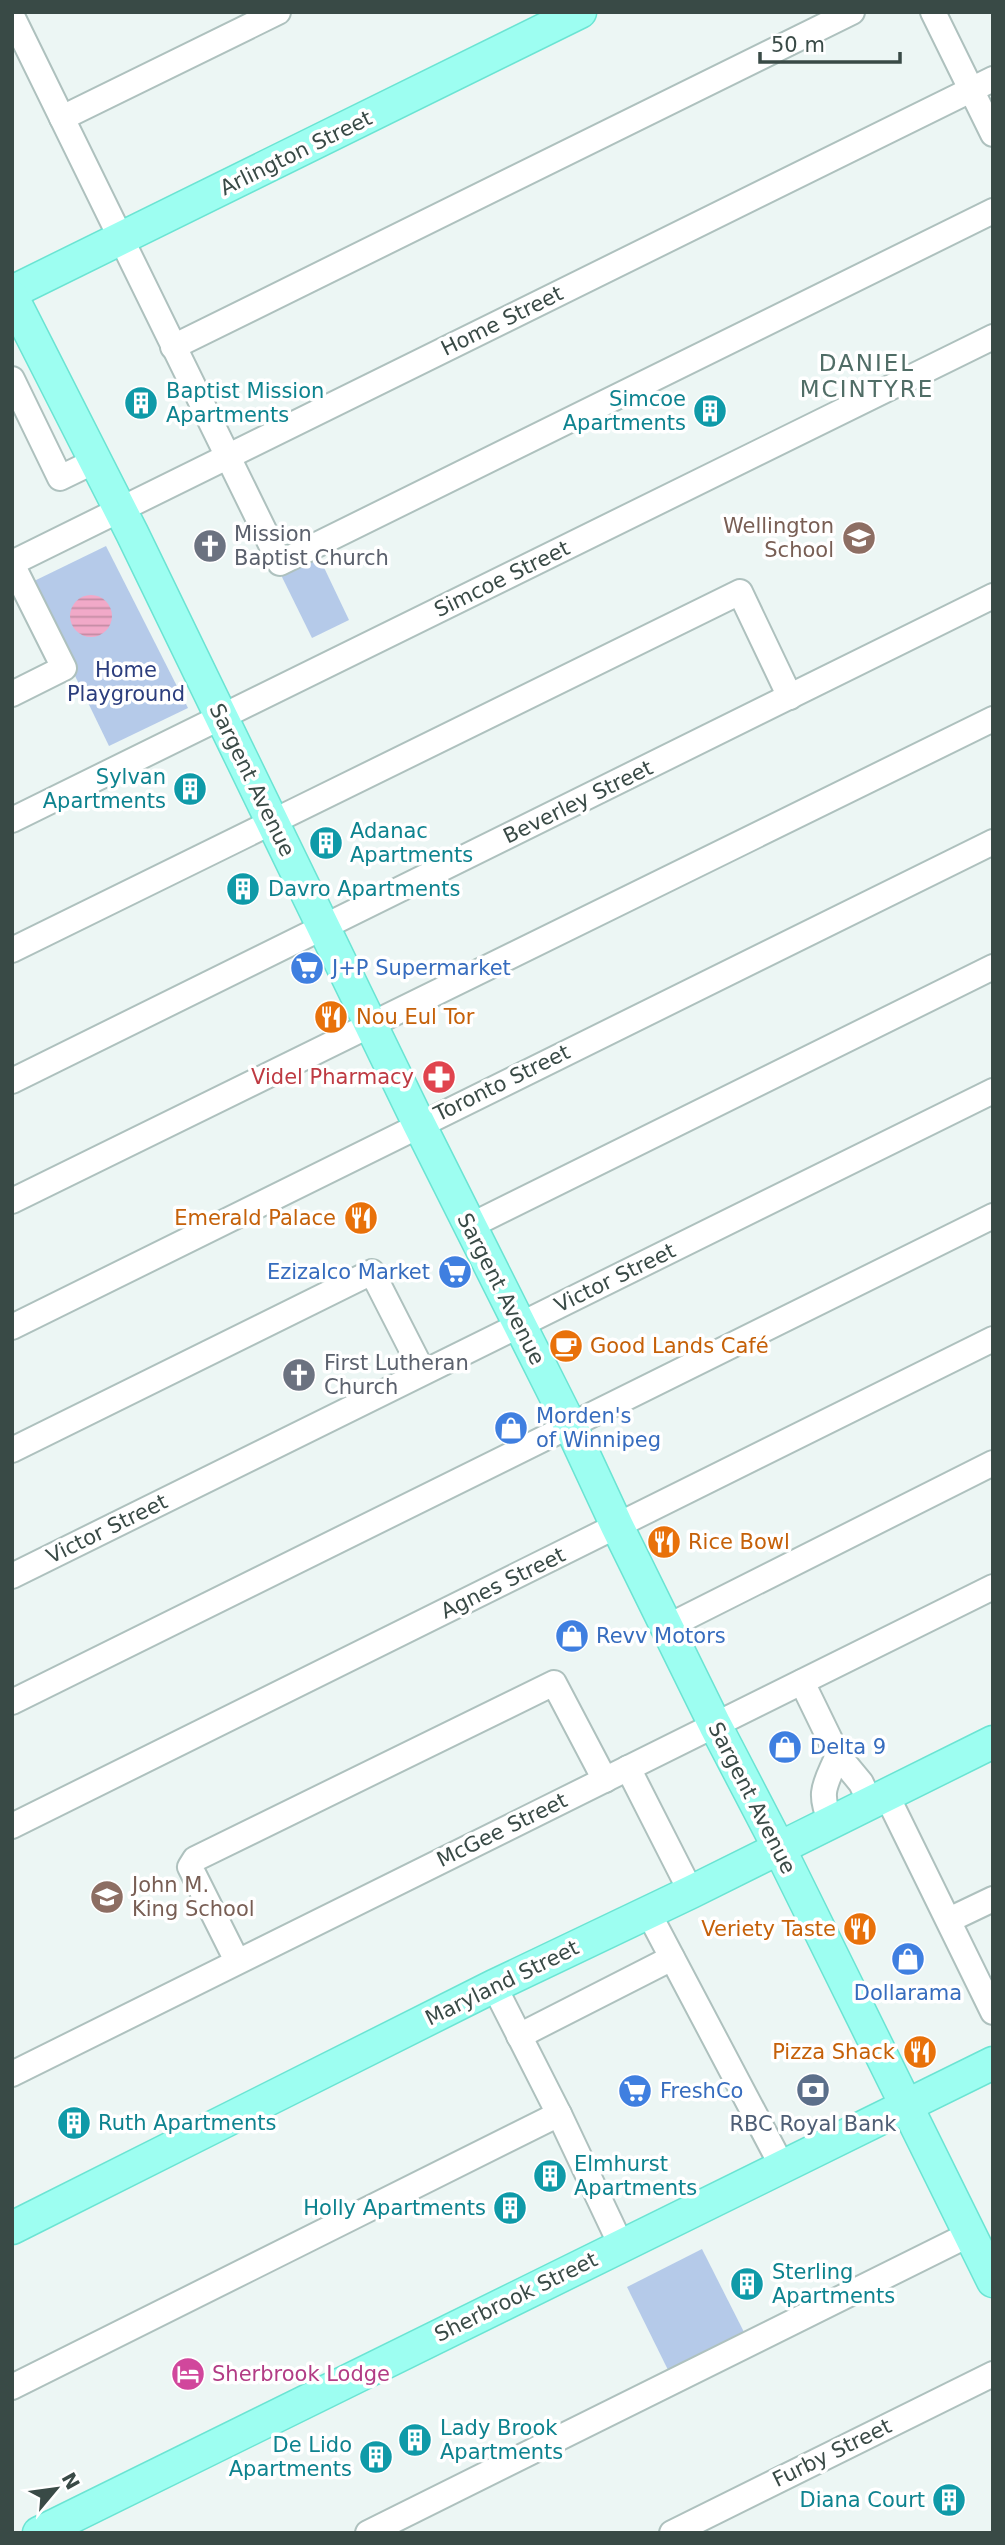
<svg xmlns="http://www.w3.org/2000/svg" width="1005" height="2545" font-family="'DejaVu Sans',sans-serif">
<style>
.green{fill:#b5cae9}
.water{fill:url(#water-rules)}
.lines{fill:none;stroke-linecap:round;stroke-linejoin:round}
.minor-casing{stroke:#aec1be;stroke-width:28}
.major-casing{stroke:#6be4d3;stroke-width:35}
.minor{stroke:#fff;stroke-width:24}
.major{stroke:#9dfef1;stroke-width:32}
.labels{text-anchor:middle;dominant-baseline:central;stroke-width:7;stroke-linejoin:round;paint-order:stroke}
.street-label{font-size:21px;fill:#394a46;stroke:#fff}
.culture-label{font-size:21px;fill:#0d838f;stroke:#fff;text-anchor:start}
.education-label{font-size:21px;fill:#785e54;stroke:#fff;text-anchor:end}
.worship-label{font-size:21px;fill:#5b616d;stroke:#fff;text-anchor:start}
.park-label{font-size:21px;fill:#2b3d7d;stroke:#fff}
.shop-label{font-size:21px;fill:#366cbe;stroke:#fff;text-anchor:start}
.food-label{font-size:21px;fill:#c56008;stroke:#fff;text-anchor:start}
.health-label{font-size:21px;fill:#be3a42;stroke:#fff;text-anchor:end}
.service-label{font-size:21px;fill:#4e5e75;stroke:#fff}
.hotel-label{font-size:21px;fill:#b23c85;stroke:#fff;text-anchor:start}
.neighbourhood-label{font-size:23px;letter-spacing:2px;fill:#506d66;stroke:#fff}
</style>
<defs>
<pattern id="water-rules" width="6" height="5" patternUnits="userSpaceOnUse" patternTransform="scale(1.75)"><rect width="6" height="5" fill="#f1a9c8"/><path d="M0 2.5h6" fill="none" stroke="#c48ca4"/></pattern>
</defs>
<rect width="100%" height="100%" fill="#ecf6f4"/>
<g class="green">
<path d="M106 546 188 708 109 746 30 583Z"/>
<path d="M319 557 349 620 312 638 281 575Z"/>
<path d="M702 2249 748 2340 672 2378 627 2287Z"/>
</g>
<circle class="water" cx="91" cy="616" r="21"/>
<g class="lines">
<g class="minor-casing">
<g id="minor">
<path d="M933 12 993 134"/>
<path d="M12 16 280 563 993 211"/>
<path d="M62 118 278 12"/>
<path d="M173 347 852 12"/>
<path d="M12 379 60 478 95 461"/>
<path d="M12 563 993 79"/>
<path d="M12 564 64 668 12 694"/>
<path d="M12 820 993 337"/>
<path d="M12 950 740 592 790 697"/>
<path d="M12 1081 993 596"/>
<path d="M12 1201 993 719"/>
<path d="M470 1226 993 967"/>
<path d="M12 1327 993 842"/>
<path d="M12 1450 372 1272 423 1372"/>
<path d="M12 1576 993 1091"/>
<path d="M667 1627 993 1463"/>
<path d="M802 1682 837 1754 861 1783 870 1802"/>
<path d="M12 1702 993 1216"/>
<path d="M628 1768 691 1892"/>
<path d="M886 1794 993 2012"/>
<path d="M831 1822C817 1791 826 1784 838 1755"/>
<path d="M12 1826 993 1339"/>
<path d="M648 1912 782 2166"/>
<path d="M949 1920 993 1899"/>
<path d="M237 1961 190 1867 195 1859 554 1683 605 1780"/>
<path d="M494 1986 559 2114 621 2245"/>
<path d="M519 2036 672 1958"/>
<path d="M12 2074 993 1587"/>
<path d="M12 2387 559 2114"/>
<path d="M368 2533 970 2234"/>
<path d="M672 2533 993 2374"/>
</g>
</g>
<g class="major-casing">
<g id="major">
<path d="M12 292 580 12"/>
<path d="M12 297 132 533 419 1124 570 1425 617 1526 715 1725 779 1848 993 2281"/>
<path d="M12 2228 494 1986 691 1892 993 1742"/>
<path d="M39 2533 993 2063"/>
</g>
</g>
<use href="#minor" class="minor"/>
<use href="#major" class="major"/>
</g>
<defs>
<g id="building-disc" transform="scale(1.75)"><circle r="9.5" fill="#0f9aa8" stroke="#fff"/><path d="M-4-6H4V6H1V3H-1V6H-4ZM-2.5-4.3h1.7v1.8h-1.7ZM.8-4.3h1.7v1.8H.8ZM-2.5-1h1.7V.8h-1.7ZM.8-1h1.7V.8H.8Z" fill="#fff"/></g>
<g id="school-disc" transform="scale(1.75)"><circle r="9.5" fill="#8d6e63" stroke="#fff"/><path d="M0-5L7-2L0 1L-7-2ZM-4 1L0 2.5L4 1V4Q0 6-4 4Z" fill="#fff"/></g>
<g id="church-disc" transform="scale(1.75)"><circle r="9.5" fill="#6b7280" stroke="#fff"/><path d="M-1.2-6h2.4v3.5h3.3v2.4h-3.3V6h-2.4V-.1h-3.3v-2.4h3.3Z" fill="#fff"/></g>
<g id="supermarket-disc" transform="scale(1.75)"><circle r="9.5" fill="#3f7fe0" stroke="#fff"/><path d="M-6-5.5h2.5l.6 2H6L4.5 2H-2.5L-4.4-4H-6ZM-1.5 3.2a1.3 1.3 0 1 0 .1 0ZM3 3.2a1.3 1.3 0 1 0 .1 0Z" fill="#fff"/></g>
<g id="restaurant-disc" transform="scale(1.75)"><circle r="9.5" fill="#e8710a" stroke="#fff"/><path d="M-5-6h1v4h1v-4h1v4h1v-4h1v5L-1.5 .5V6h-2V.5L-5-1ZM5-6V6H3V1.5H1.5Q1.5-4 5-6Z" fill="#fff"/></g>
<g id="pharmacy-disc" transform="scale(1.75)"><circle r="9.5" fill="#e0444e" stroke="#fff"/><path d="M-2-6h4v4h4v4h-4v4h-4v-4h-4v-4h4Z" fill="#fff"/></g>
<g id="cafe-disc" transform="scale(1.75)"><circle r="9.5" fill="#e8710a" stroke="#fff"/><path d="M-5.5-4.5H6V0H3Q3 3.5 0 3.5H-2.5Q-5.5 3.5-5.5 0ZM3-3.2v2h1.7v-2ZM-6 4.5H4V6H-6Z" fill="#fff"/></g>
<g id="shop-disc" transform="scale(1.75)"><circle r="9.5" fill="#3f7fe0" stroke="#fff"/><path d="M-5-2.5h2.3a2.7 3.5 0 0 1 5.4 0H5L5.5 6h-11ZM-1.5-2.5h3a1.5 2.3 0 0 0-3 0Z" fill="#fff"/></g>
<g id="bank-disc" transform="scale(1.75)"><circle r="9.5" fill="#5c6f8a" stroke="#fff"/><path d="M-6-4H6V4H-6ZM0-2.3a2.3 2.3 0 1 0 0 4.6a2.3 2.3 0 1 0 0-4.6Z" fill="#fff"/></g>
<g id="hotel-disc" transform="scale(1.75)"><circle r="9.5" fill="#d1479c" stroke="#fff"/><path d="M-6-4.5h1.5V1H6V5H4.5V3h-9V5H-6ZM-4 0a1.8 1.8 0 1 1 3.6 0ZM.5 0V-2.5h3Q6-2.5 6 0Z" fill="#fff"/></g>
</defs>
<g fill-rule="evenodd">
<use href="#building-disc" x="141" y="403"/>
<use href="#building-disc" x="710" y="411"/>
<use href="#school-disc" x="859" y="538"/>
<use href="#church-disc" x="210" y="546"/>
<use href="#building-disc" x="190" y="789"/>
<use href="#building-disc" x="326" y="843"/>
<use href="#building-disc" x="243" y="889"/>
<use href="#supermarket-disc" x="307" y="968"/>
<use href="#restaurant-disc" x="331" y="1017"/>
<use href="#pharmacy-disc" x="439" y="1077"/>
<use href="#restaurant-disc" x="361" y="1218"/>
<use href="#supermarket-disc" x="455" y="1272"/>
<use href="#cafe-disc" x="566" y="1346"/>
<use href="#church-disc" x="299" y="1375"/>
<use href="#shop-disc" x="511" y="1428"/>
<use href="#restaurant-disc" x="664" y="1542"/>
<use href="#shop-disc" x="572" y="1636"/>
<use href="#shop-disc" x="785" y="1747"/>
<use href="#school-disc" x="107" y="1897"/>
<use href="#restaurant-disc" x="860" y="1929"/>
<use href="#shop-disc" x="908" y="1959"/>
<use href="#restaurant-disc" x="920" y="2052"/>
<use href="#bank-disc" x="813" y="2090"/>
<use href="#supermarket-disc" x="635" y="2091"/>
<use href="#building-disc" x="74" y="2123"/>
<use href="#building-disc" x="550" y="2176"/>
<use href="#building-disc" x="510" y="2208"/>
<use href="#building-disc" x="747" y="2284"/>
<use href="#hotel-disc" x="188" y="2374"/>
<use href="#building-disc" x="415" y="2440"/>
<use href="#building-disc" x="376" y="2457"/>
<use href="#building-disc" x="949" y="2500"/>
</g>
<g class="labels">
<g class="street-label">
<text transform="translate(296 153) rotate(-26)">Arlington Street</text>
<text transform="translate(502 321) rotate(-26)">Home Street</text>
<text transform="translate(502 579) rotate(-26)">Simcoe Street</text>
<text transform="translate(252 780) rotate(64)">Sargent Avenue</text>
<text transform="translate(578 802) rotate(-26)">Beverley Street</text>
<text transform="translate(502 1083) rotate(-26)">Toronto Street</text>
<text transform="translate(615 1278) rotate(-26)">Victor Street</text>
<text transform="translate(501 1289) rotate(63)">Sargent Avenue</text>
<text transform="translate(107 1529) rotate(-26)">Victor Street</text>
<text transform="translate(503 1583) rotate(-26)">Agnes Street</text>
<text transform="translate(752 1798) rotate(63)">Sargent Avenue</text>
<text transform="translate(502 1830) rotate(-26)">McGee Street</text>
<text transform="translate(502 1983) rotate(-26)">Maryland Street</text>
<text transform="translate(516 2297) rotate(-26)">Sherbrook Street</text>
<text transform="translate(832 2453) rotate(-26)">Furby Street</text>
</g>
<g class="culture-label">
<text x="166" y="391">Baptist Mission<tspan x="166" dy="24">Apartments</tspan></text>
<text x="686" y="399" text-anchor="end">Simcoe<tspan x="686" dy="24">Apartments</tspan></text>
<text x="166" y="777" text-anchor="end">Sylvan<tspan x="166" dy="24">Apartments</tspan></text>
<text x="350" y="831">Adanac<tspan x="350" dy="24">Apartments</tspan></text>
<text x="268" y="889">Davro Apartments</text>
<text x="98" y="2123">Ruth Apartments</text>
<text x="574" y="2164">Elmhurst<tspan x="574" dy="24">Apartments</tspan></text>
<text x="486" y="2208" text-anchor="end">Holly Apartments</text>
<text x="772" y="2272">Sterling<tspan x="772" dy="24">Apartments</tspan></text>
<text x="440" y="2428">Lady Brook<tspan x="440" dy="24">Apartments</tspan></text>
<text x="352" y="2445" text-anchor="end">De Lido<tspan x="352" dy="24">Apartments</tspan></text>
<text x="925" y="2500" text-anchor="end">Diana Court</text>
</g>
<g class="education-label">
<text x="834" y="526">Wellington<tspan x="834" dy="24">School</tspan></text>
<text x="132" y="1885" text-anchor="start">John M.<tspan x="132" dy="24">King School</tspan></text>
</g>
<g class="worship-label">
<text x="234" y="534">Mission<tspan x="234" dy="24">Baptist Church</tspan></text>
<text x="324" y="1363">First Lutheran<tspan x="324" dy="24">Church</tspan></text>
</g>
<g class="park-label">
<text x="126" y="670">Home<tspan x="126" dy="24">Playground</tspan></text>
</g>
<g class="shop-label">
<text x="332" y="968">J+P Supermarket</text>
<text x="430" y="1272" text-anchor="end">Ezizalco Market</text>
<text x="536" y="1416">Morden's<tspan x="536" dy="24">of Winnipeg</tspan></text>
<text x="596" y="1636">Revv Motors</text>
<text x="810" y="1747">Delta 9</text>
<text x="908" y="1993" text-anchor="middle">Dollarama</text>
<text x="660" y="2091">FreshCo</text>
</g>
<g class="food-label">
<text x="356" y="1017">Nou Eul Tor</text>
<text x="336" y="1218" text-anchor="end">Emerald Palace</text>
<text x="590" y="1346">Good Lands Café</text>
<text x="688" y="1542">Rice Bowl</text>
<text x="836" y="1929" text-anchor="end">Veriety Taste</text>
<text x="895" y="2052" text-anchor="end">Pizza Shack</text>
</g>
<g class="health-label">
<text x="414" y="1077">Videl Pharmacy</text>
</g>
<g class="service-label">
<text x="813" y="2124">RBC Royal Bank</text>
</g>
<g class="hotel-label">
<text x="212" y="2374">Sherbrook Lodge</text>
</g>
<g class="neighbourhood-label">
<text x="867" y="363">DANIEL<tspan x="867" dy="26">MCINTYRE</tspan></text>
</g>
</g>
<rect width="1005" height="2545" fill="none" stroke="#394a46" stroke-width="28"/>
<g transform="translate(56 2489) rotate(61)" stroke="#ffffff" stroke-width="5" paint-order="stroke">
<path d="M0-5L12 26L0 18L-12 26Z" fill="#394a46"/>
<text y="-10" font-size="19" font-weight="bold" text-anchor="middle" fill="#394a46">N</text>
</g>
<path d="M760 52v10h140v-10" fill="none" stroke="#394a46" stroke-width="3.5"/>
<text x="771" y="52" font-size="21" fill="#394a46" stroke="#ffffff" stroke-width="5" paint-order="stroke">50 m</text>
</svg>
